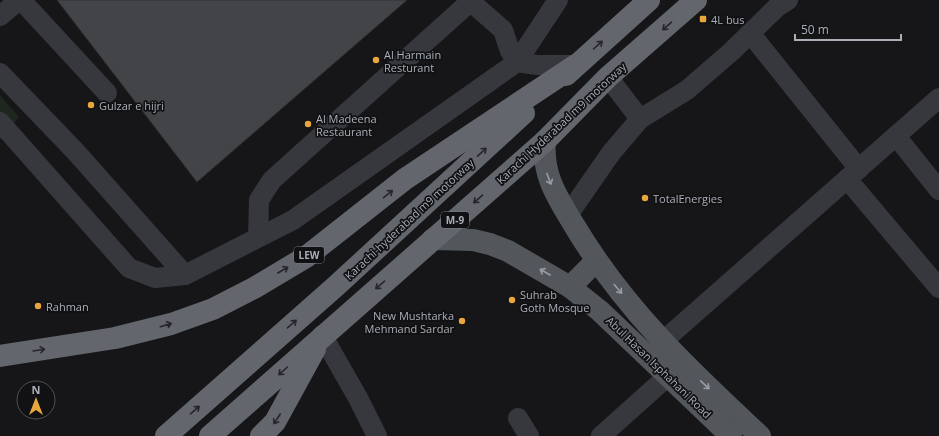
<svg xmlns="http://www.w3.org/2000/svg" width="939" height="436" font-family="'Open Sans',sans-serif">
<style>
.green{fill:#1e261f}
.building{fill:#434448;stroke:#303034}
.lines{fill:none;stroke-linecap:round;stroke-linejoin:round}
.minor{stroke:#37383d;stroke-width:20}
.major{stroke:#53565b;stroke-width:22}
.highway{stroke:#63676d;stroke-width:22}
.oneway{stroke:#26262a}
.oneway2{stroke:#989ca5}
.poi-dot{fill:#e9a63d;stroke:#111113;stroke-width:1.5}
.labels{text-anchor:middle;dominant-baseline:central;stroke-width:3.5;stroke-linejoin:round;paint-order:stroke}
.shield{fill:#111113;stroke:#7b7f86;stroke-width:1}
.shield-label{font-size:10px;font-weight:bold;fill:#a9aeb7}
.poi-label{font-size:11px;fill:#a9aeb7;stroke:#111113;text-anchor:start}
.street-label{font-size:11px;fill:#a9aeb7;stroke:#111113}
</style>
<rect width="100%" height="100%" fill="#161618"/>
<path class="green" d="M0 95 19 117 0 140Z"/>
<path class="building" d="M57 0H407L197 182Z"/>
<g class="lines">
<g class="minor">
<path d="M21 0 107 93"/>
<path d="M558 0 517 62 537 65H576"/>
<path d="M0 16 19 0"/>
<path d="M750 33 859 169"/>
<path d="M0 73 75 151 185 275"/>
<path d="M608 77 640 119"/>
<path d="M0 122 129 268 155 278 185 275 293 220 517 62 510 51 503 30 470 1"/>
<path d="M896 136 939 190"/>
<path d="M847 179 939 288"/>
<path d="M568 215 611 153 640 119 687 90 732 51 777 7 788 0"/>
<path d="M258 237 259 200 272 180 472 0"/>
<path d="M322 335 358 398 377 436"/>
<path d="M662 342 939 98"/>
<path d="M518 418 529 436"/>
<path d="M601 436 668 376"/>
</g>
<g class="major">
<path d="M545 141C542 175 557 197 574 225 624 309 689 370 760 436"/>
<path d="M433 239 473 240 490 244 508 251 570 287 600 311 731 436"/>
<path d="M570 287 596 261"/>
</g>
<g class="highway">
<path d="M566 75 649 0"/>
<path d="M0 356 115 338 171 324 213 309 254 288 306 257 405 179 576 65"/>
<path d="M166 436 336 286 524 113"/>
<path d="M210 436 545 141 608 77 696 0"/>
<path d="M261 436 275 422 315 349"/>
</g>
</g>
<defs><path id="oneway-shaft" d="M-6 0H5M1.5-3L5.5 0L1.5 3" fill="none" stroke-width="1.6" stroke-linecap="round" stroke-linejoin="round"/></defs>
<g class="oneway">
<use href="#oneway-shaft" transform="translate(667 26) rotate(139)"/>
<use href="#oneway-shaft" transform="translate(598 45) rotate(-42)"/>
<use href="#oneway-shaft" transform="translate(482 152) rotate(-43)"/>
<use href="#oneway-shaft" transform="translate(388 194) rotate(-39)"/>
<use href="#oneway-shaft" transform="translate(478 199) rotate(139)"/>
<use href="#oneway-shaft" transform="translate(283 270) rotate(-30)"/>
<use href="#oneway-shaft" transform="translate(380 285) rotate(139)"/>
<use href="#oneway-shaft" transform="translate(292 324) rotate(-41)"/>
<use href="#oneway-shaft" transform="translate(166 325) rotate(-16)"/>
<use href="#oneway-shaft" transform="translate(39 350) rotate(-9)"/>
<use href="#oneway-shaft" transform="translate(283 371) rotate(138)"/>
<use href="#oneway-shaft" transform="translate(195 410) rotate(-41)"/>
<use href="#oneway-shaft" transform="translate(277 419) rotate(123)"/>
</g>
<g class="oneway2">
<use href="#oneway-shaft" transform="translate(549 179) rotate(69)"/>
<use href="#oneway-shaft" transform="translate(545 272) rotate(-150)"/>
<use href="#oneway-shaft" transform="translate(618 289) rotate(50)"/>
<use href="#oneway-shaft" transform="translate(705 385) rotate(43)"/>
</g>
<g class="poi-dot">
<rect x="699" y="15" width="8" height="8" rx="2"/>
<circle cx="376" cy="60" r="4"/>
<circle cx="91" cy="105" r="4"/>
<circle cx="308" cy="124" r="4"/>
<circle cx="645" cy="198" r="4"/>
<circle cx="512" cy="300" r="4"/>
<circle cx="38" cy="306" r="4"/>
<circle cx="462" cy="321" r="4"/>
</g>
<g class="labels">
<g class="shield">
<rect x="441" y="212" width="28" height="16" rx="3"/>
<rect x="294" y="247" width="30" height="16" rx="3"/>
</g>
<g class="shield-label">
<text x="455" y="220">M-9</text>
<text x="309" y="255">LEW</text>
</g>
<g class="poi-label">
<text x="711" y="19">4L bus</text>
<text x="384" y="54">Al Harmain<tspan x="384" dy="13">Resturant</tspan></text>
<text x="99" y="105">Gulzar e hijri</text>
<text x="316" y="118">Al Madeena<tspan x="316" dy="13">Restaurant</tspan></text>
<text x="653" y="198">TotalEnergies</text>
<text x="520" y="294">Suhrab<tspan x="520" dy="13">Goth Mosque</tspan></text>
<text x="46" y="306">Rahman</text>
<text x="454" y="315" text-anchor="end">New Mushtarka<tspan x="454" dy="13">Mehmand Sardar</tspan></text>
</g>
<g class="street-label">
<text transform="translate(561 123) rotate(-43)">Karachi Hyderabad m9 motorway</text>
<text transform="translate(409 219) rotate(-43)">Karachi-hyderabad m9 motorway</text>
<text transform="translate(659 367) rotate(44)">Abul Hasan Isphahani Road</text>
</g>
</g>
<g transform="translate(36 400)"><circle r="19" fill="#111113" stroke="#4e5055"/>
<path d="M0-3L7 15L0 10L-7 15Z" fill="#e9a63d"/>
<text y="-6" font-size="11" font-weight="bold" text-anchor="middle" fill="#a9aeb7">N</text>
</g>
<path d="M795 34v6h106v-6" fill="none" stroke="#a9aeb7" stroke-width="2"/>
<text x="801" y="34" font-size="12" fill="#a9aeb7" stroke="#111113" stroke-width="3" paint-order="stroke">50 m</text>
</svg>
